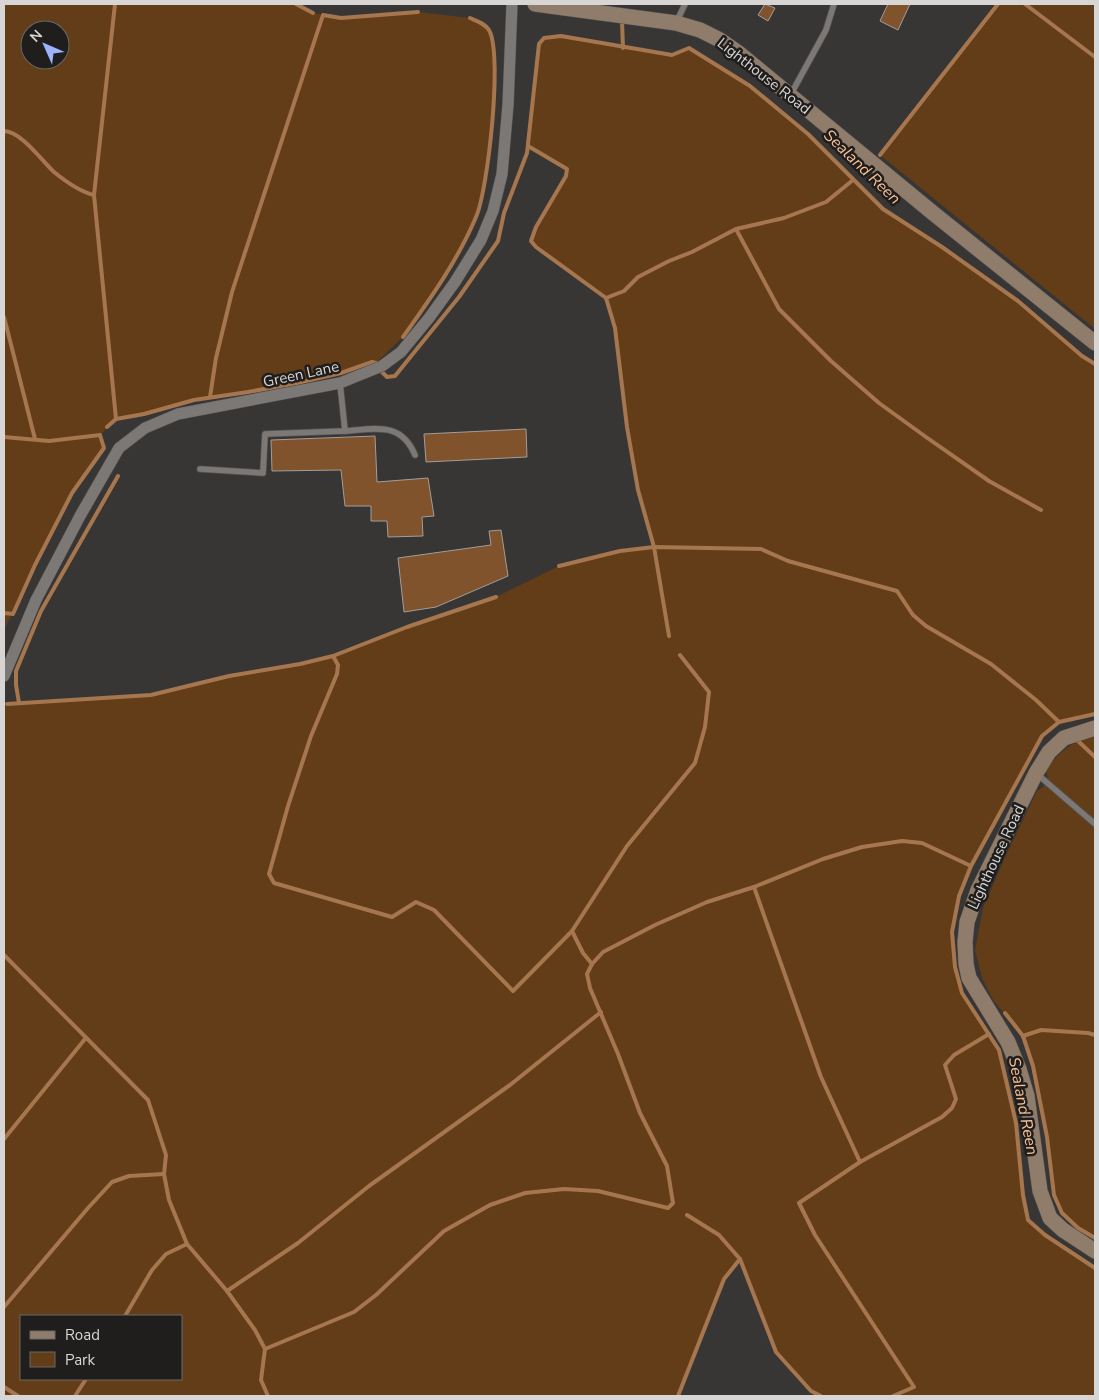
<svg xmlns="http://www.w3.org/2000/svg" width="1099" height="1400" font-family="'Nunito Sans',sans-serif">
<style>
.green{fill:#633c18;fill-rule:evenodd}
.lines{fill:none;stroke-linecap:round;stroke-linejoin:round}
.stream{stroke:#a6764f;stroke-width:4}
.building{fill:#80532c;stroke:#a19e9c}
.lane-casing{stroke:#575454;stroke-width:7}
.street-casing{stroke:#575454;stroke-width:12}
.secondary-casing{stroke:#575454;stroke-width:16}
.lane{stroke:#7b7876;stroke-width:5.5}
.street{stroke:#7b7876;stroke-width:11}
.secondary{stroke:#8f7c6b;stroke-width:15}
.labels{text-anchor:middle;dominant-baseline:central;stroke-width:5;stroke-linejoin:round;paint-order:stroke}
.street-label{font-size:15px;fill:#d8d6d5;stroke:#1f1e1d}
.water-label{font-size:16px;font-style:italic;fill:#fbc295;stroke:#1f1e1d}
</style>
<rect width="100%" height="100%" fill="#383634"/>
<g class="green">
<path d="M4 4H296L313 13 341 18 418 12 470 18 482 22 488 29 493 40 495 85 490 155 478 215 460 251 428 302 403 337 376 363 371 362 341 373 297 383 248 392 194 400 144 414 116 419 100 435 104 448 72 493 4 630ZM30 30H60V60H30Z"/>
<path d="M998 4H1095V329L880 155Z"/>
<path d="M561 36 672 55 689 48 750 86 808 134 883 209 942 247 1018 301 1082 356 1095 364V714L1059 722 1042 736 971 866 959 896 952 932 955 967 962 993 999 1050 1016 1123 1023 1195 1028 1220 1045 1235 1095 1268V1396H821L811 1391 776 1352 740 1260 724 1279 678 1396H4V709L7 704 151 695 229 676 300 664 333 656 407 627 496 597 559 566 620 551 654 547 638 490 627 427 615 328 606 298 536 247 531 241 536 227 566 176 567 168 528 146 539 44 544 38ZM21 1316H181V1379H21Z"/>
<path d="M1095 736V1238L1078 1228 1062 1213 1054 1195 1047 1137 1033 1066 1023 1036 993 1000 982 978 975 950 983 908 1006 855 1037 791 1043 787 1048 779 1046 770C1061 750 1071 742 1095 736Z"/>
</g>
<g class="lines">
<g class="stream">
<path d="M115 4 94 195 116 419"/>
<path d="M296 4 313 13"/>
<path d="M1025 4 1095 57"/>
<path d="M622 21 623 48"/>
<path d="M4 131C22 132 41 160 54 172 65 181 81 192 94 195"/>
<path d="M528 146 567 169 566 176 536 227 531 241 536 247 606 298 615 328 627 427 638 490 654 547 669 636"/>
<path d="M880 155 998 4"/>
<path d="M736 229 779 309 831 361 879 403 926 437 989 481 1041 510"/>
<path d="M606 298 624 291 638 277 669 261 692 252 736 229 784 218 826 202 853 180"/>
<path d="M4 317 35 439"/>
<path d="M403 337C430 299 458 260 476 217 488 190 503 54 489 30 484 23 477 21 470 18"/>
<path d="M382 372 387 377 395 376 459 297 498 241 504 213 527 153 539 44 544 38 561 36 672 55 689 48 750 86 808 134 883 209 942 247 1018 301 1082 356 1095 364"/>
<path d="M210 397 216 358 232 292 323 15 341 18 418 12"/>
<path d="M107 427 116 419 144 414 194 400 248 392 297 383 341 373 372 362 376 363"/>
<path d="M4 437 49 441 100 435 104 448 72 493 35 565 13 614 4 613"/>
<path d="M559 566 620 551 654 547 761 549 788 561 897 591 913 615 926 626 991 664 1036 700 1059 722"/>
<path d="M333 656 338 665 337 674 311 736 288 806 269 874 274 883 392 917 416 902 434 910 513 991 572 931 627 846 695 763 705 727 709 692 680 655"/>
<path d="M19 703 16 685V671L41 611 118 476"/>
<path d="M7 704 151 695 229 676 300 664 333 656 407 627 496 597"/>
<path d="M1095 714 1059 722 1042 736 971 866 959 896 952 932 955 967 962 993 999 1050 1016 1123 1023 1195 1028 1220 1045 1235 1095 1268"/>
<path d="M1077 740 1095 757"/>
<path d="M754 887 821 1077 860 1162"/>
<path d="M572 931 583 953 592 964"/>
<path d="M4 955 148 1100 166 1155 164 1174 169 1200 187 1244 227 1291 255 1330 265 1349 261 1380 268 1396"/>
<path d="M1005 1013 1023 1036 1033 1066 1047 1137 1054 1195 1062 1213 1078 1228 1095 1238"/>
<path d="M1023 1036 1041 1030 1088 1033 1095 1035"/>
<path d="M4 1139 85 1039"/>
<path d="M687 1215 719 1235 740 1259 776 1352 811 1391 821 1396"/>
<path d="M227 1291 298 1243 369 1186 510 1085 601 1012"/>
<path d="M4 1307 88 1208 112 1182 129 1176 164 1174"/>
<path d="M125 1316 152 1270 166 1254 187 1244"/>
<path d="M265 1349 354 1312 376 1295 444 1231 490 1205 525 1193 564 1189 598 1191 668 1208 673 1203 667 1166 640 1113 618 1054 590 988 587 974 592 964 603 952 655 925 707 902 754 887 823 859 862 847 902 841 922 843 971 866"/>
<path d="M4 1387 18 1396"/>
<path d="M75 1396 86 1379"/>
<path d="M678 1396 724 1279 740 1259"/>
<path d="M893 1396 914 1387 815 1235 799 1203 860 1162 942 1117 952 1108 956 1099 945 1065 954 1055 989 1034"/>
</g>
</g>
<g class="building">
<path d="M765 4 775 8 768 21 758 15Z"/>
<path d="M888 4H910L898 30 880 21Z"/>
<path d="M526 429 527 457 426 462 424 434Z"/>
<path d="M375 436 377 482 428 478 434 516 422 517 423 536 388 537 387 521H371V506H345L341 470 272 471 271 440Z"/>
<path d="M501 530 508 576 436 607 404 612 398 558 491 545 489 531Z"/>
</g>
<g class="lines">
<g class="lane-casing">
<g id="lane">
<path d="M676 23 685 4"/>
<path d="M791 94 826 30 834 4"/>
<path d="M345 431C375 429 401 421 415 455"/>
<path d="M200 469 263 473 265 434 345 431 340 383"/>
<path d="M1037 774 1095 824"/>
</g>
</g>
<g class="street-casing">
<path id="street" d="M4 676 36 600 80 516 119 448 145 428 178 414 340 383 382 366 401 352 429 318 455 282 481 240 493 211 502 174 508 105 512 4"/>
</g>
<g class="secondary-casing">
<g id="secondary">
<path d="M535 4 676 23 700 30 720 40 740 54 933 213 1095 343"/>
<path d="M1095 728 1064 738 1049 752 1036 773 978 890 967 922 965 942 966 964 969 978 1008 1042 1019 1069 1027 1096 1040 1191 1050 1218 1063 1230 1095 1251"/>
</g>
</g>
<use href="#lane" class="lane"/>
<use href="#street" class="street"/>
<use href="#secondary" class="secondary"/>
</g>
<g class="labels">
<g class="street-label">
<text transform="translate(764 76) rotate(38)">Lighthouse Road</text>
<text transform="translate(301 374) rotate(-12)">Green Lane</text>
<text transform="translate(996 857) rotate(-65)">Lighthouse Road</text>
</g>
<g class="water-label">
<text transform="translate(862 167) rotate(44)">Sealand Reen</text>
<text transform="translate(1023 1106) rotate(79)">Sealand Reen</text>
</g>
</g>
<rect width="1099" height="1400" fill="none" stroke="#d8d6d5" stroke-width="10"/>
<rect x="20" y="1315" width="162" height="65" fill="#1f1e1d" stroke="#696867"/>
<rect x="30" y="1331" width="25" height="8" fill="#8f7c6b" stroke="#696867"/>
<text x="65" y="1340" font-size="15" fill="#d8d6d5">Road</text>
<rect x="30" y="1352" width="25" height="15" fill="#633c18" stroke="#696867"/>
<text x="65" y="1365" font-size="15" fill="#d8d6d5">Park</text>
<g transform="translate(45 45) rotate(315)"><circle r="24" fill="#1f1e1d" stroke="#696867"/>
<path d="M0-4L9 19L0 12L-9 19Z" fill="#9db4fd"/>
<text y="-8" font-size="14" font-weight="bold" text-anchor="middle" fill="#d8d6d5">N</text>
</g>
</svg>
